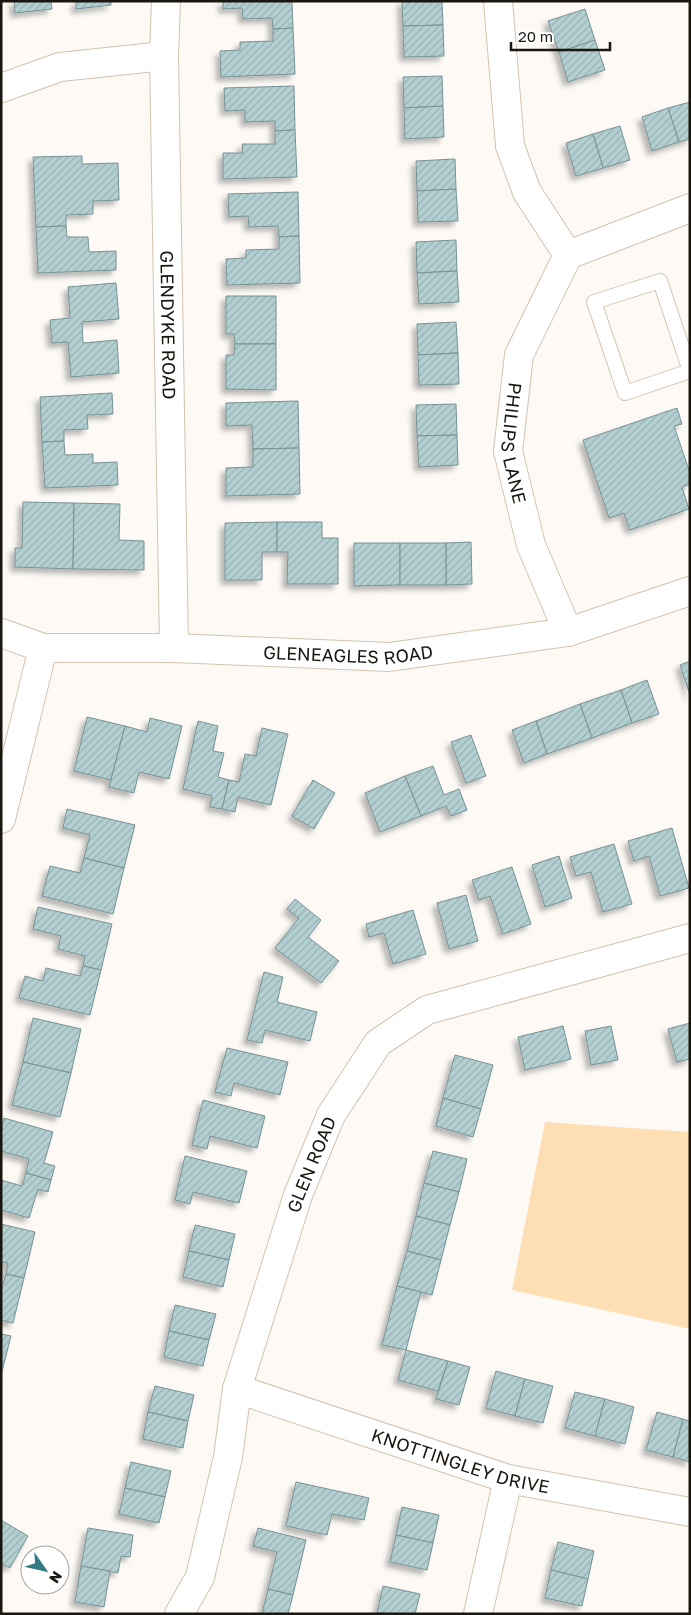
<svg xmlns="http://www.w3.org/2000/svg" width="691" height="1615" font-family="'Golos Text',sans-serif">
<style>
.green{fill:#fedeb3}
.building{fill:url(#building-hatch);stroke:#779194;filter:url(#shadow)}
.lines{fill:none;stroke-linecap:round;stroke-linejoin:round}
.lane-casing{stroke:#d2c3b0;stroke-width:16}
.street-casing{stroke:#d2c3b0;stroke-width:30}
.lane{stroke:#fff;stroke-width:14}
.street{stroke:#fff;stroke-width:28}
.labels{text-anchor:middle;dominant-baseline:central;stroke-width:4;stroke-linejoin:round;paint-order:stroke}
.street-label{font-size:18px;fill:#1b160f;stroke:#fff}
</style>
<defs>
<pattern id="building-hatch" width="6" height="6" patternUnits="userSpaceOnUse" patternTransform="scale(1.25)"><rect width="6" height="6" fill="#b3cfd2"/><path d="M-1 1l2-2M0 6l6-6M5 7l2-2" fill="none" stroke="#99b1b3"/></pattern>
<filter id="shadow"><feDropShadow dx="-4.5" dy="4.5" stdDeviation="2.5" flood-color="#0004"/></filter>
</defs>
<rect width="100%" height="100%" fill="#fdfaf6"/>
<path class="green" d="M545 1122 690 1132V1329L512 1290Z"/>
<g class="building">
<path d="M14 1H51L52 9 15 13Z"/>
<path d="M76 1H111V5L76 9Z"/>
<path d="M223 1H292L293 28 273 29 272 18 243 19 242 8 223 9Z"/>
<path d="M402 1H442L443 25 403 26Z"/>
<path d="M585 9 595 40 559 52 548 21Z"/>
<path d="M443 25 444 56 404 57 403 26Z"/>
<path d="M293 28 295 74 221 77 220 51 240 50V42L273 41V29Z"/>
<path d="M595 40 605 70 568 82 559 52Z"/>
<path d="M442 76 443 106 404 108 403 77Z"/>
<path d="M294 86 295 130 275 131V121L245 122V110L225 111 224 88Z"/>
<path d="M690 102V139L679 142 668 108Z"/>
<path d="M443 106 444 137 405 139 404 108Z"/>
<path d="M668 108 679 142 652 151 642 117Z"/>
<path d="M620 126 630 160 603 168 593 134Z"/>
<path d="M295 130 297 177 223 179V153H243L242 144H275V131Z"/>
<path d="M593 134 603 168 576 176 566 143Z"/>
<path d="M82 156V164L118 163 119 200 93 201V214L66 215V226L36 227 33 157Z"/>
<path d="M455 159 456 189 417 191 416 161Z"/>
<path d="M456 189 458 221 418 222 417 191Z"/>
<path d="M298 192 299 236 279 237 278 226 249 227 248 216 229 217 228 194Z"/>
<path d="M66 226 67 237H88L89 252 116 251V270L38 273 36 227Z"/>
<path d="M299 236 300 283 227 285 226 259 246 258V250L279 249V237Z"/>
<path d="M456 240 457 271 417 273 416 242Z"/>
<path d="M457 271 459 302 419 304 417 273Z"/>
<path d="M116 283 119 319 82 322 83 343 117 340 119 373 71 377 68 342 52 343 50 320 70 318 68 287Z"/>
<path d="M226 296H276V344H235L234 334H226Z"/>
<path d="M456 322 458 353 418 355 417 324Z"/>
<path d="M235 344H276V390L226 389V355H234Z"/>
<path d="M458 353 459 384 419 385 418 355Z"/>
<path d="M112 393 113 414 87 415 88 429 64 430V441L42 442 40 397Z"/>
<path d="M298 401 299 448 253 449 252 425 226 426V403Z"/>
<path d="M456 404 457 435 417 436 416 405Z"/>
<path d="M677 408 682 424 674 426 690 473V484L682 487 689 509 630 530 624 513 609 518 583 440Z"/>
<path d="M457 435 458 465 419 467 417 436Z"/>
<path d="M64 441 65 455 93 454V463L117 462 118 485 45 488 42 442Z"/>
<path d="M299 448 300 494 226 496V468L253 467V449Z"/>
<path d="M23 502 74 503 73 569 15 567V548H22Z"/>
<path d="M74 503 120 504 119 540 144 541V570L73 569Z"/>
<path d="M277 522V552H262V580H225V523Z"/>
<path d="M277 522H322V538H338V584H287L288 552H277Z"/>
<path d="M471 542 472 584 446 585V543Z"/>
<path d="M354 543H400V585L354 586Z"/>
<rect x="400" y="543" width="46" height="42"/>
<path d="M690 661V695L680 665Z"/>
<path d="M647 680 659 714 632 723 621 690Z"/>
<path d="M621 690 632 723 592 738 580 704Z"/>
<path d="M580 704 592 738 547 754 536 721Z"/>
<path d="M87 717 125 726 111 780 74 771Z"/>
<path d="M150 718 182 726 169 779 139 772 134 793 109 787 125 726 147 732Z"/>
<path d="M198 721 218 726 213 751 224 753 218 777 229 780 222 809 210 807 212 796 183 789Z"/>
<path d="M536 721 547 754 524 763 512 730Z"/>
<path d="M262 728 288 734 271 805 238 797 235 812 222 809 229 780 239 782 245 754 256 756Z"/>
<path d="M471 735 486 776 466 783 451 742Z"/>
<path d="M433 766 444 795 459 789 467 810 451 816 446 806 421 816 405 776Z"/>
<path d="M405 776 421 816 380 832 365 793Z"/>
<path d="M313 780 335 793 314 829 292 816Z"/>
<path d="M67 809 135 825 124 868 84 858 90 835 63 828Z"/>
<path d="M672 828 689 888 660 896 649 856 634 861 628 841Z"/>
<path d="M614 844 632 904 603 912 591 872 576 876 570 857Z"/>
<path d="M559 856 572 898 545 907 532 865Z"/>
<path d="M84 858 124 868 113 914 42 896 50 866 80 873Z"/>
<path d="M512 867 531 924 503 934 490 896 479 900 472 880Z"/>
<path d="M466 895 478 941 449 949 437 903Z"/>
<path d="M295 899 321 920 308 937 339 961 321 983 275 948 299 918 287 909Z"/>
<path d="M38 907 112 924 101 970 83 966 85 956 58 949 61 936 33 929Z"/>
<path d="M413 910 426 954 393 964 384 933 369 937 366 924Z"/>
<path d="M83 966 101 970 90 1015 19 998 25 976 43 981 46 968 80 976Z"/>
<path d="M264 972 283 977 277 1002 317 1012 310 1041 265 1030 262 1043 247 1040Z"/>
<path d="M33 1018 81 1029 71 1073 23 1062Z"/>
<path d="M690 1023V1059L677 1062 668 1029Z"/>
<path d="M563 1026 571 1059 525 1070 518 1037Z"/>
<path d="M611 1026 618 1060 591 1065 585 1031Z"/>
<path d="M227 1048 288 1062 280 1095 234 1083 231 1096 215 1092Z"/>
<path d="M455 1055 493 1065 481 1109 443 1098Z"/>
<path d="M23 1062 71 1073 60 1117 12 1105Z"/>
<path d="M443 1098 481 1109 473 1137 436 1126Z"/>
<path d="M203 1100 265 1116 257 1148 210 1136 207 1149 192 1145Z"/>
<path d="M4 1118 53 1132 44 1163 55 1166 51 1180 26 1173 29 1159 1 1151V1130Z"/>
<path d="M433 1151 467 1159 459 1192 424 1183Z"/>
<path d="M185 1156 247 1171 239 1203 193 1192 190 1204 175 1200Z"/>
<path d="M26 1173 51 1180 48 1192 38 1189 29 1218 1 1210V1180L22 1186Z"/>
<path d="M424 1183 459 1192 450 1225 416 1216Z"/>
<path d="M416 1216 450 1225 441 1260 407 1251Z"/>
<path d="M1 1224 35 1232 24 1278 6 1274 8 1263 1 1262Z"/>
<path d="M195 1225 235 1234 229 1260 189 1251Z"/>
<path d="M189 1251 229 1260 223 1287 183 1277Z"/>
<path d="M407 1251 441 1260 432 1295 397 1286Z"/>
<path d="M6 1274 24 1278 13 1323 1 1320V1284H3Z"/>
<path d="M397 1286 421 1292 406 1350 382 1345Z"/>
<path d="M175 1305 216 1314 209 1340 169 1331Z"/>
<path d="M169 1331 209 1340 203 1366 164 1357Z"/>
<path d="M1 1334 11 1336 1 1375Z"/>
<path d="M406 1350 448 1361 438 1391 398 1380Z"/>
<path d="M448 1361 470 1367 459 1405 436 1399Z"/>
<path d="M496 1371 525 1379 515 1416 486 1408Z"/>
<path d="M525 1379 553 1386 543 1423 515 1416Z"/>
<path d="M155 1386 194 1395 188 1421 148 1412Z"/>
<path d="M575 1392 605 1399 595 1436 565 1428Z"/>
<path d="M605 1399 634 1407 625 1444 595 1436Z"/>
<path d="M148 1412 188 1421 183 1448 143 1439Z"/>
<path d="M657 1412 683 1419 673 1457 646 1450Z"/>
<path d="M683 1419 690 1421V1462L673 1457Z"/>
<path d="M131 1462 171 1471 165 1497 125 1488Z"/>
<path d="M296 1482 369 1498 364 1520 332 1514 327 1535 286 1526Z"/>
<path d="M125 1488 165 1497 159 1523 119 1514Z"/>
<path d="M402 1507 439 1515 433 1543 396 1535Z"/>
<path d="M1 1520 28 1536 10 1568 1 1563Z"/>
<path d="M88 1528 133 1535 130 1557 121 1556 118 1573 81 1566Z"/>
<path d="M258 1528 306 1540 293 1595 268 1589 277 1552 253 1546Z"/>
<path d="M396 1535 433 1543 427 1570 390 1562Z"/>
<path d="M558 1542 594 1551 588 1579 551 1570Z"/>
<path d="M81 1566 110 1571 104 1607 75 1602Z"/>
<path d="M551 1570 588 1579 582 1606 545 1598Z"/>
<path d="M383 1586 420 1594 415 1614 377 1613Z"/>
<path d="M268 1589 293 1595 288 1614H262Z"/>
</g>
<g class="lines">
<g class="lane-casing">
<path id="lane" d="M690 371 625 393 594 302 660 281 690 371"/>
</g>
<g class="street-casing">
<g id="street">
<path id="s1" d="M166 1 164 56 174 648"/>
<path id="s2" d="M498 1 510 146 527 192 568 255 519 355 508 451 531 545 568 632"/>
<path d="M1 88 60 67 164 56"/>
<path d="M568 255 690 208"/>
<path id="s3" d="M1 633 43 648H174L389 657 568 632 690 591"/>
<path d="M1 819 43 648"/>
<path id="s4" d="M237 1389 508 1479 690 1512"/>
<path id="s5" d="M179 1614 200 1577 228 1457 237 1389 298 1195 331 1115 378 1043 427 1010 690 938"/>
<path d="M478 1614 508 1479"/>
</g>
</g>
<use href="#lane" class="lane"/>
<use href="#street" class="street"/>
</g>
<g class="labels">
<g class="street-label">
<text stroke="none"><textPath href="#s1" startOffset="324">GLENDYKE ROAD</textPath></text>
<text stroke="none"><textPath href="#s2" startOffset="470">PHILIPS LANE</textPath></text>
<text stroke="none"><textPath href="#s3" startOffset="350">GLENEAGLES ROAD</textPath></text>
<text stroke="none"><textPath href="#s5" startOffset="471">GLEN ROAD</textPath></text>
<text stroke="none"><textPath href="#s4" startOffset="235">KNOTTINGLEY DRIVE</textPath></text>
</g>
</g>
<rect width="691" height="1615" fill="none" stroke="#1b160f" stroke-width="5"/>
<g transform="translate(45 1570) rotate(124)"><circle r="24" fill="#ffffff" stroke="#a4a29f"/>
<path d="M0-4L9 19L0 12L-9 19Z" fill="#347c83"/>
<text y="-8" font-size="14" font-weight="bold" text-anchor="middle" fill="#1b160f">N</text>
</g>
<path d="M511 42v8h99v-8" fill="none" stroke="#1b160f" stroke-width="2.5"/>
<text x="518" y="42" font-size="15" fill="#1b160f" stroke="#ffffff" stroke-width="4" paint-order="stroke">20 m</text>
</svg>
